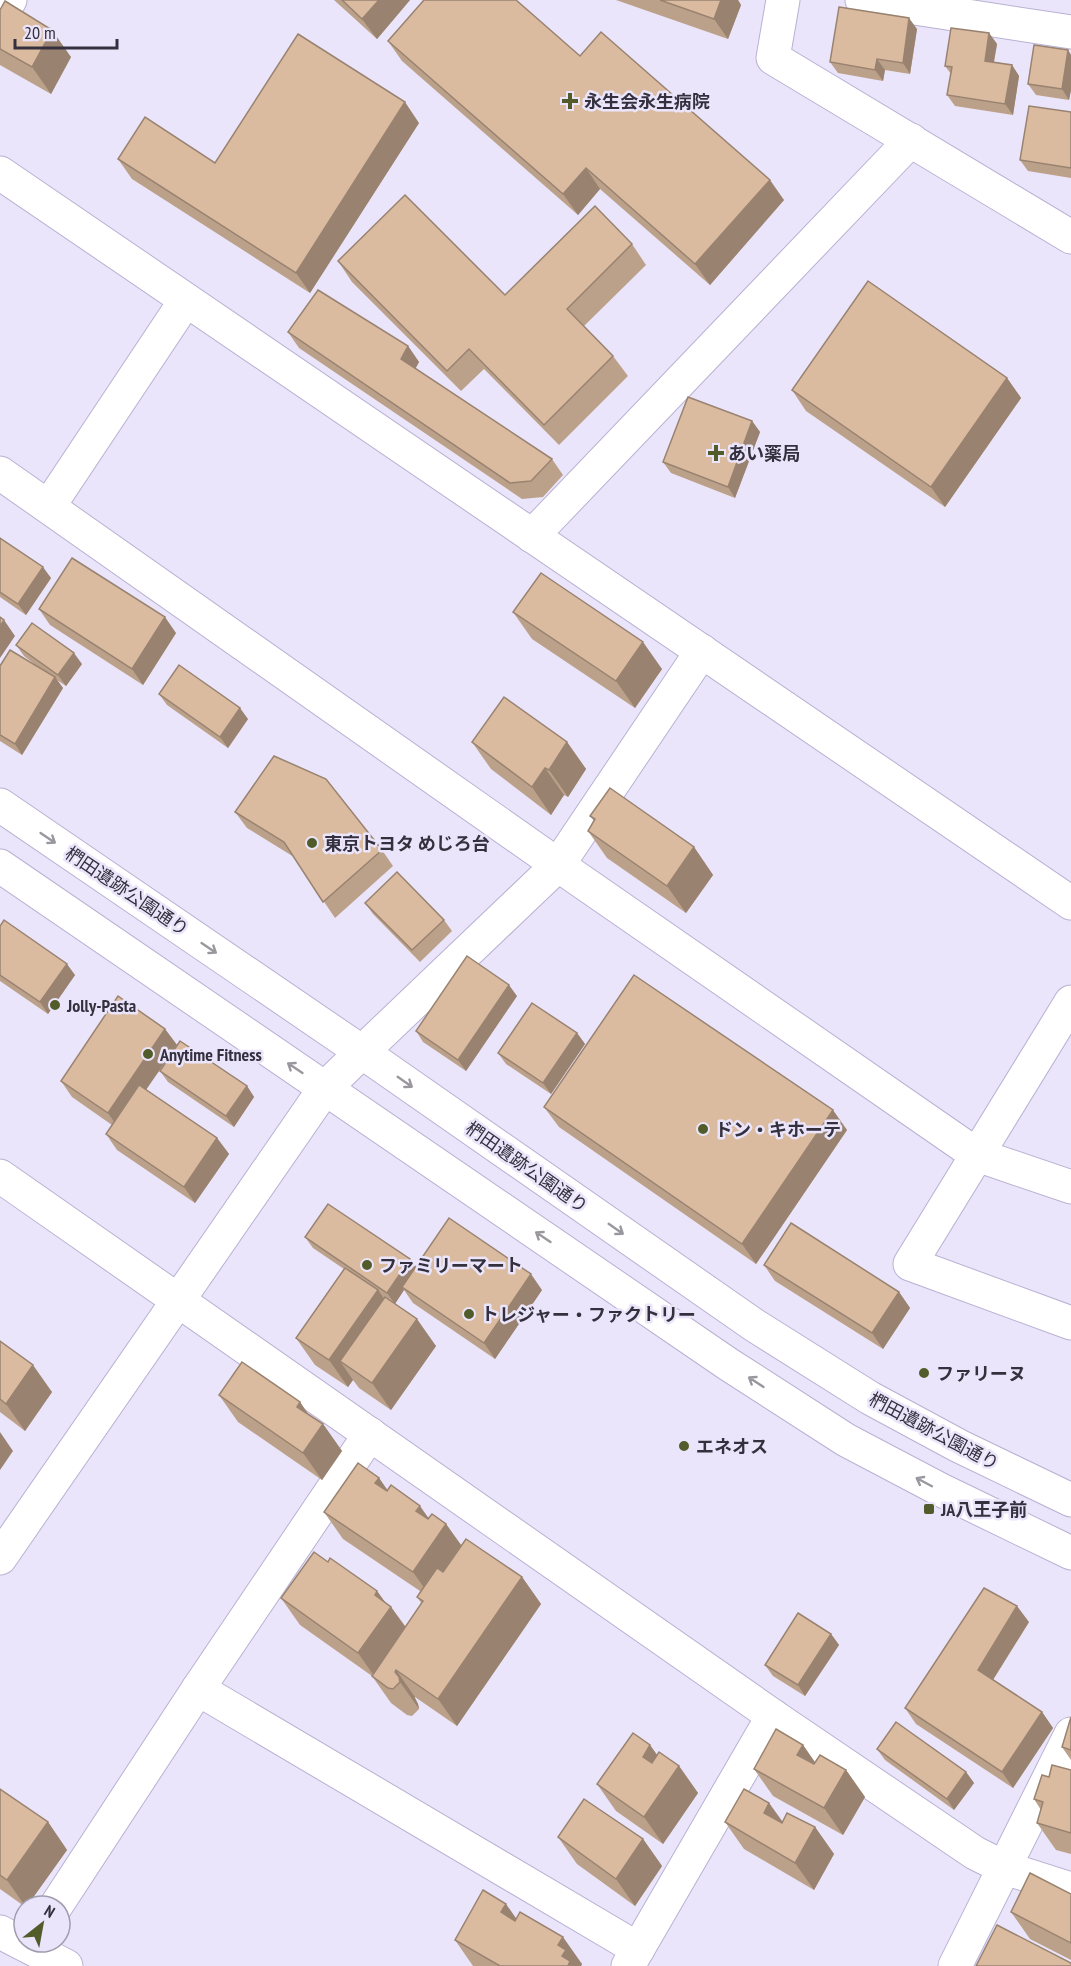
<svg xmlns="http://www.w3.org/2000/svg" width="1071" height="1966" font-family="'PT Sans Narrow','Noto Sans JP',sans-serif">
<style>
.lines{fill:none;stroke-linecap:round;stroke-linejoin:round}
.minor-casing{stroke:#b9b1d3;stroke-width:35}
.tertiary-casing{stroke:#b9b1d3;stroke-width:35}
.minor{stroke:#fff;stroke-width:33}
.tertiary{stroke:#fff;stroke-width:33}
.wall{fill:#bca18a}
.shaded-wall{fill:#998370}
.building{fill:#dbbba0;stroke:#998370;stroke-width:1.5}
.oneway{stroke:#9a989e}
.poi-dot{fill:#525c2b;stroke:#eae5fa;stroke-width:2}
.labels{text-anchor:middle;dominant-baseline:central;stroke-width:5;stroke-linejoin:round;paint-order:stroke}
.poi-label{font-size:18px;font-weight:bold;fill:#34303e;stroke:#eae5fa;text-anchor:start}
.street-label{font-size:18px;fill:#34303e;stroke:#eae5fa}
</style>
<rect width="100%" height="100%" fill="#eae5fa"/>
<g class="lines">
<g class="minor-casing">
<g id="minor">
<path d="M783 0 773 58 1071 237"/>
<path d="M862 0 1071 32"/>
<path d="M0 17 10 0"/>
<path d="M0 173 1071 903"/>
<path d="M0 473 558 865 977 1155 1071 1187"/>
<path d="M49 506 186 300"/>
<path d="M532 536 911 140"/>
<path d="M1071 1002 910 1264 1071 1323"/>
<path d="M362 1052 558 865 702 651"/>
<path d="M0 1176 773 1716 975 1853 1005 1868 1071 1889"/>
<path d="M198 1689 638 1949"/>
<path d="M56 1906 198 1689 370 1434"/>
<path d="M0 1932 66 1966"/>
<path d="M628 1966 773 1716"/>
<path d="M955 1966 1071 1734"/>
</g>
</g>
<g class="tertiary-casing">
<g id="tertiary">
<path d="M0 805 362 1052 754 1325 870 1398 959 1446 1071 1500"/>
<path d="M0 866 728 1364 846 1440 941 1490 1071 1553"/>
<path d="M0 1558 325 1088 362 1052"/>
</g>
</g>
<use href="#minor" class="minor"/>
<use href="#tertiary" class="tertiary"/>
</g>
<g class="wall">
<path d="M334 0H410L377 39Z"/>
<path d="M616 0H738L741 5 728 39Z"/>
<path d="M0 10 71 57 51 94 0 65Z"/>
<path d="M917 29 910 74 885 70 883 81 838 73 830 62Z"/>
<path d="M989 33 997 44 994 62 1012 65 1019 76 1013 115 955 106 947 95 951 74 945 66Z"/>
<path d="M388 41 580 56 784 200 710 285 600 189 578 215 402 61Z"/>
<path d="M1068 50 1071 55V90L1069 100 1036 95 1028 84Z"/>
<path d="M1071 112V178L1028 171 1020 160Z"/>
<path d="M419 123 310 293 132 179 118 159 215 163Z"/>
<path d="M632 244 646 265 584 326 613 356 628 376 559 445 484 369 461 391 352 282 338 261 505 295Z"/>
<path d="M288 332 408 346 419 362 415 369 552 459 563 475 543 497 522 499 299 348Z"/>
<path d="M1007 378 1021 398 945 507 806 411 792 390Z"/>
<path d="M752 421 760 432 735 498 671 473 663 462Z"/>
<path d="M0 538 51 578 26 615 0 597Z"/>
<path d="M39 609 176 633 143 685 50 625Z"/>
<path d="M513 612 662 669 635 708 532 639Z"/>
<path d="M16 645 82 664 66 686 57 680 63 688 22 755 0 741V666L41 669 24 656Z"/>
<path d="M159 694 248 719 228 748 167 705Z"/>
<path d="M472 742H567L586 769 568 797 564 795 551 815 491 769Z"/>
<path d="M235 812 382 850 393 866 335 918 294 857 247 828Z"/>
<path d="M590 816 694 847 713 875 686 913 607 858 588 831 594 821Z"/>
<path d="M365 903 444 920 452 931 420 962 373 914Z"/>
<path d="M0 926 75 975 48 1014 0 981Z"/>
<path d="M517 996 466 1071 423 1042 416 1031Z"/>
<path d="M165 1029 177 1045 146 1089 217 1138 229 1154 195 1203 117 1150 106 1134 112 1125 72 1097 61 1081Z"/>
<path d="M577 1033 585 1044 551 1094 506 1064 498 1053Z"/>
<path d="M160 1071 247 1086 254 1097 234 1127 168 1082Z"/>
<path d="M544 1107 847 1130 756 1264 559 1127Z"/>
<path d="M305 1237 415 1268 542 1290 495 1359 413 1303 404 1290 395 1303 436 1346 391 1410 359 1388 353 1380 348 1387 315 1365 296 1338 344 1269 313 1248Z"/>
<path d="M764 1265 899 1292 910 1308 883 1349 775 1281Z"/>
<path d="M0 1341 52 1392 25 1431 0 1412Z"/>
<path d="M219 1395 300 1402 308 1414 323 1424 342 1451 322 1480 238 1422Z"/>
<path d="M379 1478 387 1490 429 1518 446 1524 462 1546 522 1577 541 1604 457 1726 415 1697V1698L418 1704 419 1709 412 1716 407 1715 391 1703 372 1676 300 1625 281 1598 328 1562 377 1591 384 1601 391 1607 406 1627 422 1604 417 1597 420 1591 343 1539 324 1512Z"/>
<path d="M1029 1622 993 1680 1042 1712 1053 1728 1013 1788 916 1724 905 1708Z"/>
<path d="M831 1634 839 1645 805 1696 773 1676 765 1665Z"/>
<path d="M1071 1717V1760L1062 1747Z"/>
<path d="M650 1745 657 1755 679 1766 698 1793 663 1844 616 1811 597 1784Z"/>
<path d="M803 1745 815 1763 846 1770 865 1797 843 1835 773 1796 754 1769Z"/>
<path d="M877 1749 966 1772 974 1783 954 1810 885 1760Z"/>
<path d="M1071 1770V1854L1056 1850 1037 1823 1041 1810 1034 1799 1049 1777Z"/>
<path d="M0 1789 48 1822 67 1850 27 1906H24L0 1889Z"/>
<path d="M769 1803 783 1822 815 1827 834 1854 814 1890 744 1849 725 1822Z"/>
<path d="M558 1837 643 1839 662 1866 635 1906 577 1864Z"/>
<path d="M1071 1894V1960L1030 1939 1011 1912Z"/>
<path d="M516 1919 582 1964 581 1966H473L455 1940Z"/>
</g>
<g class="shaded-wall">
<path d="M379 0H410L377 39 362 19Z"/>
<path d="M721 0H738L741 5 728 39 714 19Z"/>
<path d="M909 18 917 29 910 74 903 63Z"/>
<path d="M52 30 71 57 51 94 32 67Z"/>
<path d="M989 33 997 44 992 72 985 61Z"/>
<path d="M1068 50 1071 55V90L1069 100 1062 89Z"/>
<path d="M877 59 885 70 883 81 875 70Z"/>
<path d="M1012 65 1019 76 1013 115 1005 104Z"/>
<path d="M405 102 419 123 310 293 296 273Z"/>
<path d="M586 168 600 189 578 215 563 194Z"/>
<path d="M770 180 784 200 710 285 695 264Z"/>
<path d="M408 346 419 362 412 375 401 359Z"/>
<path d="M1007 378 1021 398 945 507 931 487Z"/>
<path d="M752 421 760 432 735 498 728 487Z"/>
<path d="M43 567 51 578 26 615 18 604Z"/>
<path d="M165 617 176 633 143 685 132 669Z"/>
<path d="M4 620 15 636 0 658V626Z"/>
<path d="M643 642 662 669 635 708 616 681Z"/>
<path d="M74 653 82 664 66 686 58 675Z"/>
<path d="M55 677 63 688 22 755 15 744Z"/>
<path d="M240 708 248 719 228 748 220 737Z"/>
<path d="M567 742 586 769 568 797 549 770Z"/>
<path d="M545 768 564 795 551 815 532 787Z"/>
<path d="M694 847 713 875 686 913 667 886Z"/>
<path d="M67 964 75 975 48 1014 40 1002Z"/>
<path d="M509 985 517 996 466 1071 458 1060Z"/>
<path d="M165 1029 177 1045 119 1129 108 1113Z"/>
<path d="M577 1033 585 1044 551 1094 543 1083Z"/>
<path d="M247 1086 254 1097 234 1127 226 1116Z"/>
<path d="M833 1110 847 1130 756 1264 742 1244Z"/>
<path d="M217 1138 229 1154 195 1203 184 1187Z"/>
<path d="M410 1259 417 1270 402 1287 404 1290 395 1304 387 1293Z"/>
<path d="M531 1274 542 1290 495 1359 484 1343Z"/>
<path d="M378 1290 397 1317 340 1361 353 1380 348 1387 329 1360Z"/>
<path d="M899 1292 910 1308 883 1349 872 1333Z"/>
<path d="M417 1319 436 1346 391 1410 372 1383Z"/>
<path d="M33 1365 52 1392 25 1431 6 1404Z"/>
<path d="M300 1402 319 1430 297 1407Z"/>
<path d="M323 1424 342 1451 322 1480 303 1453Z"/>
<path d="M0 1432 13 1451 0 1470Z"/>
<path d="M379 1478 398 1505 375 1483Z"/>
<path d="M420 1506 439 1533 416 1511Z"/>
<path d="M446 1524 465 1551 432 1599 413 1572Z"/>
<path d="M522 1577 541 1604 457 1726 438 1699Z"/>
<path d="M377 1591 390 1609 391 1607 410 1634 377 1680 358 1653 375 1595Z"/>
<path d="M1017 1606 1029 1622 989 1686 978 1670Z"/>
<path d="M831 1634 839 1645 805 1696 798 1685Z"/>
<path d="M396 1670 415 1697V1698L418 1704 419 1709 400 1682 395 1672Z"/>
<path d="M1042 1712 1053 1728 1013 1788 1002 1772Z"/>
<path d="M650 1745 669 1772 662 1784 643 1757Z"/>
<path d="M803 1745 822 1772 797 1755Z"/>
<path d="M679 1766 698 1793 663 1844 644 1817Z"/>
<path d="M846 1770 865 1797 843 1835 824 1808Z"/>
<path d="M966 1772 974 1783 954 1810 947 1799Z"/>
<path d="M769 1803 788 1830 764 1813Z"/>
<path d="M48 1822 67 1850 27 1906H25L7 1880Z"/>
<path d="M815 1827 834 1854 814 1890 795 1863Z"/>
<path d="M643 1839 662 1866 635 1906 616 1879Z"/>
<path d="M506 1904 525 1931 501 1912Z"/>
<path d="M563 1937 582 1964 581 1966H568L558 1945Z"/>
</g>
<g class="building">
<path d="M342 0H379L362 19Z"/>
<path d="M424 0H516L580 56 601 32 770 180 695 264 586 168 563 194 388 41Z"/>
<path d="M660 0H721L714 19Z"/>
<path d="M5 1 52 30 32 67 0 49V10Z"/>
<path d="M839 7 909 18 903 63 877 59 875 70 830 62Z"/>
<path d="M951 28 989 33 985 61 1012 65 1005 104 947 95 952 67 945 66Z"/>
<path d="M298 34 405 102 296 273 118 159 145 117 215 163Z"/>
<path d="M1034 45 1068 50 1062 89 1028 84Z"/>
<path d="M1029 106 1071 112V168L1020 160Z"/>
<path d="M405 195 505 295 595 206 632 244 567 309 613 356 544 425 469 349 447 371 338 261Z"/>
<path d="M868 281 1007 378 931 487 792 390Z"/>
<path d="M318 290 408 346 401 359 552 459 531 481 510 483 288 332Z"/>
<path d="M688 397 752 421 728 487 663 462Z"/>
<path d="M0 538 43 567 18 604 0 592Z"/>
<path d="M72 558 165 617 132 669 39 609Z"/>
<path d="M541 573 643 642 616 681 513 612Z"/>
<path d="M0 617 4 620 0 626Z"/>
<path d="M32 623 74 653 58 675 16 645Z"/>
<path d="M10 650 55 677 15 744 0 735V666Z"/>
<path d="M179 665 240 708 220 737 159 694Z"/>
<path d="M504 697 567 742 549 770 545 768 532 787 472 742Z"/>
<path d="M274 756 326 779 382 850 323 902 284 842 235 812Z"/>
<path d="M610 788 694 847 667 886 588 831 595 819 590 816Z"/>
<path d="M397 872 444 920 412 950 365 903Z"/>
<path d="M4 920 67 964 40 1002 0 975V926Z"/>
<path d="M467 956 509 985 458 1060 416 1031Z"/>
<path d="M634 975 833 1110 742 1244 544 1107Z"/>
<path d="M118 996 165 1029 108 1113 61 1081Z"/>
<path d="M532 1003 577 1033 543 1083 498 1053Z"/>
<path d="M180 1041 247 1086 226 1116 160 1071Z"/>
<path d="M139 1085 217 1138 184 1187 106 1134Z"/>
<path d="M328 1204 410 1259 387 1293 305 1237Z"/>
<path d="M449 1218 531 1274 484 1343 402 1287Z"/>
<path d="M791 1223 899 1292 872 1333 764 1265Z"/>
<path d="M345 1268 378 1290 329 1360 296 1338Z"/>
<path d="M385 1297 417 1319 372 1383 340 1361Z"/>
<path d="M0 1341 33 1365 6 1404 0 1399Z"/>
<path d="M242 1362 300 1402 297 1407 323 1424 303 1453 219 1395Z"/>
<path d="M358 1463 379 1478 375 1483 387 1491 391 1485 420 1506 416 1511 428 1519 432 1514 446 1524 413 1572 324 1512Z"/>
<path d="M466 1539 522 1577 438 1699 396 1670 395 1672 399 1677 400 1682 393 1689 388 1688 372 1676 423 1601 417 1597 437 1568 443 1572Z"/>
<path d="M314 1552 328 1562 330 1558 377 1591 375 1595 391 1607 358 1653 281 1598Z"/>
<path d="M984 1588 1017 1606 978 1670 1042 1712 1002 1772 905 1708Z"/>
<path d="M798 1613 831 1634 798 1685 765 1665Z"/>
<path d="M1071 1717V1750L1062 1747Z"/>
<path d="M896 1722 966 1772 947 1799 877 1749Z"/>
<path d="M776 1729 803 1745 797 1755 814 1764 820 1755 846 1770 824 1808 754 1769Z"/>
<path d="M633 1733 650 1745 643 1757 652 1763 659 1752 679 1766 644 1817 597 1784Z"/>
<path d="M1052 1765 1071 1770V1833L1037 1823 1043 1802 1034 1799 1042 1775 1049 1777Z"/>
<path d="M0 1789 48 1822 7 1880 0 1875Z"/>
<path d="M744 1789 769 1803 764 1813 782 1823 787 1813 815 1827 795 1863 725 1822Z"/>
<path d="M584 1799 643 1839 616 1879 558 1837Z"/>
<path d="M1030 1873 1071 1894V1943L1011 1912Z"/>
<path d="M483 1890 506 1904 501 1912 515 1921 520 1912 563 1937 558 1945 566 1950 562 1956 570 1961 568 1966H500L455 1940Z"/>
<path d="M997 1925 1071 1963V1966H976Z"/>
</g>
<defs><path id="oneway-shaft" d="M-6 0H5M1.5-3L5.5 0L1.5 3" fill="none" stroke-width="1.6" stroke-linecap="round" stroke-linejoin="round" transform="scale(1.5)"/></defs>
<g class="oneway">
<use href="#oneway-shaft" transform="translate(48 838) rotate(34)"/>
<use href="#oneway-shaft" transform="translate(209 948) rotate(34)"/>
<use href="#oneway-shaft" transform="translate(295 1068) rotate(-146)"/>
<use href="#oneway-shaft" transform="translate(405 1082) rotate(35)"/>
<use href="#oneway-shaft" transform="translate(616 1229) rotate(35)"/>
<use href="#oneway-shaft" transform="translate(543 1237) rotate(-146)"/>
<use href="#oneway-shaft" transform="translate(756 1382) rotate(-147)"/>
<use href="#oneway-shaft" transform="translate(924 1482) rotate(-152)"/>
</g>
<g class="poi-dot">
<path d="M567 92h6v6h6v6h-6v6h-6v-6h-6v-6h6z"/>
<path d="M713 444h6v6h6v6h-6v6h-6v-6h-6v-6h6z"/>
<circle cx="312" cy="843" r="6"/>
<circle cx="55" cy="1005" r="6"/>
<circle cx="148" cy="1054" r="6"/>
<circle cx="703" cy="1129" r="6"/>
<circle cx="367" cy="1265" r="6"/>
<circle cx="469" cy="1314" r="6"/>
<circle cx="924" cy="1373" r="6"/>
<circle cx="684" cy="1446" r="6"/>
<rect x="923" y="1503" width="12" height="12" rx="3"/>
</g>
<g class="labels">
<g class="poi-label">
<text x="584" y="101">永生会永生病院</text>
<text x="728" y="453">あい薬局</text>
<text x="324" y="843">東京トヨタ めじろ台</text>
<text x="67" y="1005">Jolly-Pasta</text>
<text x="160" y="1054">Anytime Fitness</text>
<text x="715" y="1129">ドン・キホーテ</text>
<text x="379" y="1265">ファミリーマート</text>
<text x="481" y="1314">トレジャー・ファクトリー</text>
<text x="936" y="1373">ファリーヌ</text>
<text x="696" y="1446">エネオス</text>
<text x="941" y="1509">JA八王子前</text>
</g>
<g class="street-label">
<text transform="translate(127 891) rotate(34)">椚田遺跡公園通り</text>
<text transform="translate(527 1167) rotate(35)">椚田遺跡公園通り</text>
<text transform="translate(934 1431) rotate(28)">椚田遺跡公園通り</text>
</g>
</g>
<g transform="translate(42 1924) rotate(31)"><circle r="28" fill="#eae5fa" stroke="#a19daf" stroke-width="1.5"/>
<path d="M0-4.5L10 22L0 15L-10 22Z" fill="#525c2b"/>
<text y="-9" font-size="16" font-weight="bold" text-anchor="middle" fill="#34303e">N</text>
</g>
<path d="M15 39v9h102v-9" fill="none" stroke="#34303e" stroke-width="3"/>
<text x="24" y="39" font-size="18" fill="#34303e" stroke="#eae5fa" stroke-width="4.5" paint-order="stroke">20 m</text>
</svg>
